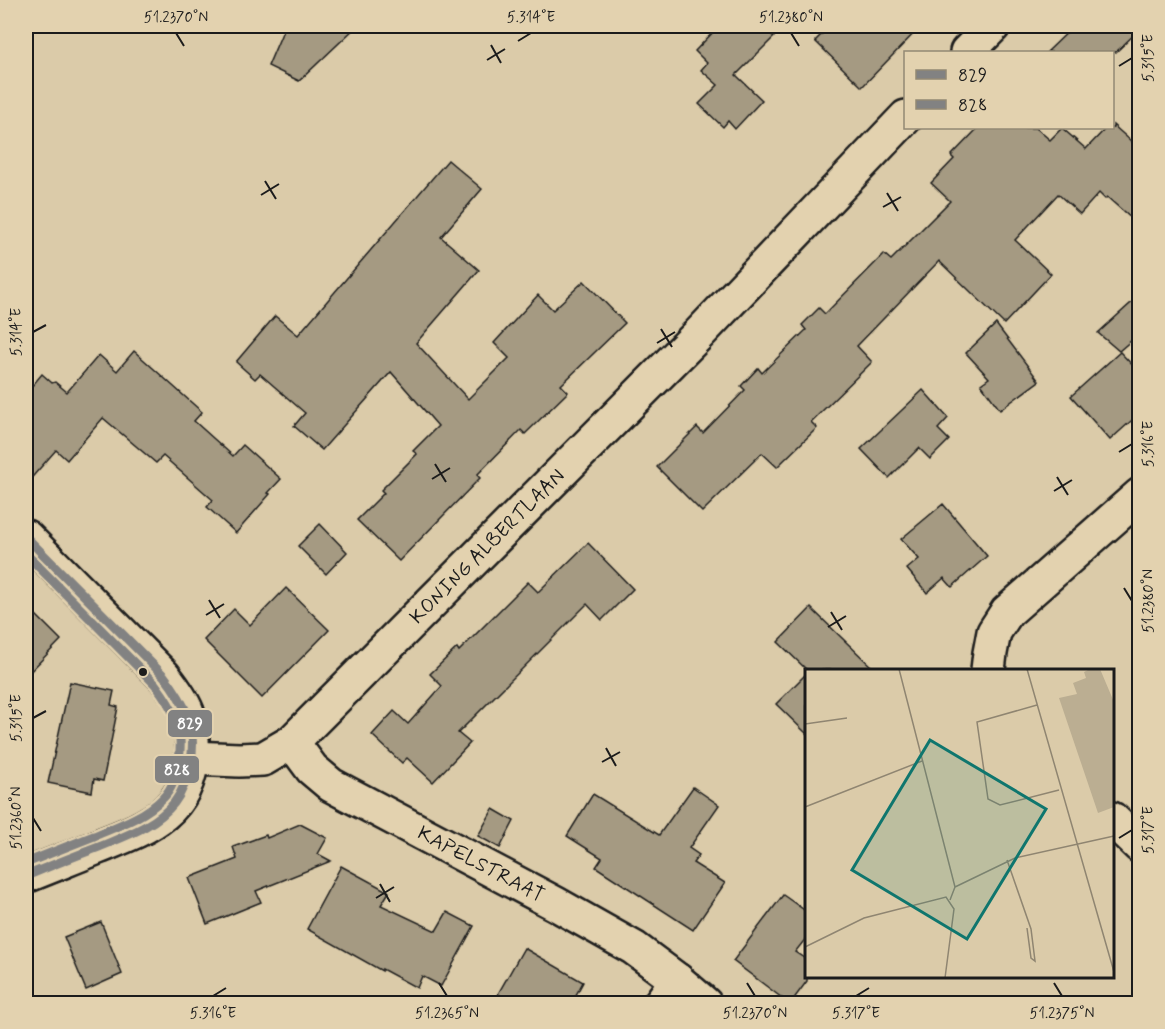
<svg xmlns="http://www.w3.org/2000/svg" width="1165" height="1029" font-family="Mynerve,sans-serif">
<style>
.building{fill:#a59a82;stroke:#1c1c1c;stroke-width:1.5}
.lines{fill:none;stroke-linecap:round;stroke-linejoin:round}
.minor-casing{stroke:#1c1c1c;stroke-width:38}
.secondary-casing{stroke:#1c1c1c;stroke-width:38}
.minor{stroke:#e3d2af;stroke-width:33}
.secondary{stroke:#e3d2af;stroke-width:33}
.bus-1-casing{stroke:#e3d2af;stroke-width:14}
.bus-2-casing{stroke:#e3d2af;stroke-width:14}
.bus-1{stroke:#828282;stroke-width:9}
.bus-2{stroke:#828282;stroke-width:9}
.ticks{fill:none;stroke:#1c1c1c;stroke-width:2}
.bus-dot{fill:#1c1c1c;stroke:#e3d2af;stroke-width:2}
.labels{text-anchor:middle;dominant-baseline:central;stroke-width:5;stroke-linejoin:round;paint-order:stroke}
.street-label{font-size:20px;fill:#1c1c1c;stroke:#e3d2af}
.inset-road{fill:none;stroke:#8f8571;stroke-width:1.5}
.view{fill:#0f766e;fill-opacity:0.15;stroke:#0f766e;stroke-width:3}
.inset-edge{fill:none;stroke:#1c1c1c;stroke-width:3}
.line-badge{stroke:#e3d2af;stroke-width:2}
.badge-label{font-size:16px;text-anchor:middle;font-weight:bold;fill:#fff}
.neatline{fill:none;stroke:#1c1c1c;stroke-width:2}
.ticks-label{font-size:15px;text-anchor:middle;fill:#1c1c1c}
</style>
<rect width="100%" height="100%" fill="#dbcba9"/>
<filter id="ink" filterUnits="userSpaceOnUse"><feTurbulence type="fractalNoise" baseFrequency=".0167" numOctaves="2"/><feDisplacementMap in="SourceGraphic" scale="12" xChannelSelector="R" yChannelSelector="G"/><feConvolveMatrix kernelMatrix="1 2 1 2 8 2 1 2 1" color-interpolation-filters="sRGB"/></filter>
<g filter="url(#ink)">
<g class="building">
<path d="M285 26H357L299 81 268 66Z"/>
<path d="M719 26H761L774 37 736 75 762 100 735 129 728 121 723 127 699 104 718 85 701 70 707 63 695 51Z"/>
<path d="M830 26H921L862 87 815 41Z"/>
<path d="M1074 26H1140V29L1116 52H1047Z"/>
<path d="M1113 125 1140 149V226L1107 197 1105 199 1099 193 1080 214 1058 194 1015 240 1051 274 1004 324 939 261 857 346 872 362 811 422 817 428 777 467 762 453 702 512 657 467 697 427 703 433 745 390 741 386 758 368 762 373 806 330 802 325 819 308 825 314 884 254 891 260 950 201 931 183 954 159 951 156 978 128H1036L1050 140 1062 128 1086 149 1106 128H1113Z"/>
<path d="M448 160 482 189 441 237 479 270 416 343 468 399 509 358 494 343 538 295 553 310 584 281 625 323 561 385 568 392 525 434 521 430 477 475 480 478 399 561 357 520 384 493 381 490 417 454 413 451 438 426 391 372 322 450 294 426 305 413 260 374 255 379 236 362 275 316 298 335Z"/>
<path d="M1140 295V333L1119 351 1098 333Z"/>
<path d="M996 324 1039 381 1000 410 981 384 989 378 966 353Z"/>
<path d="M134 351 202 412 194 421 233 456 243 445 281 479 268 493 270 494 236 533 207 507 213 500 163 456 156 463 103 418 67 460 56 450 26 484V393L42 374 52 383 55 382 67 392 99 355 117 371Z"/>
<path d="M1120 352 1140 373V413L1110 440 1071 396Z"/>
<path d="M923 390 948 418 938 429 949 440 930 459 919 448 889 478 861 449Z"/>
<path d="M943 504 987 556 952 587 944 578 927 593 907 569 919 559 901 539Z"/>
<path d="M320 524 347 552 326 574 298 546Z"/>
<path d="M588 543 633 589 602 620 587 604 458 733 470 743 433 782 407 758 402 763 372 735 394 711 408 724 442 686 430 674 457 648 459 651 528 582 538 592Z"/>
<path d="M286 588 329 630 262 698 204 640 234 609 250 625Z"/>
<path d="M26 605 61 640 26 676Z"/>
<path d="M811 608 875 670H807L778 642Z"/>
<path d="M807 673V734L776 704Z"/>
<path d="M70 682 114 691 111 705 118 707 103 781 94 779 92 792 48 783Z"/>
<path d="M693 787 719 805 689 848 699 855 693 863 725 883 693 930 596 867 602 858 567 836 593 794 659 835Z"/>
<path d="M493 809 514 821 500 848 478 836Z"/>
<path d="M300 824 327 838 318 854 331 861 256 891 261 902 207 924 189 878 237 859 233 847 266 835 267 838Z"/>
<path d="M341 866 389 892 381 905 436 931 447 912 474 926 441 986 422 976 417 988 382 969V971L307 929Z"/>
<path d="M783 895 807 912V937L795 952 807 960V981L790 1004 733 961Z"/>
<path d="M101 922 122 974 86 990 64 937Z"/>
<path d="M524 948 583 982 571 1004H515L498 994Z"/>
</g>
<g class="lines">
<g class="minor-casing">
<g id="minor">
<path d="M967 52 993 26"/>
<path d="M988 670 990 653 994 632 1007 612 1140 495"/>
<path id="s1" d="M292 742 312 769 331 785 556 904 634 948 677 980 705 1004"/>
<path id="s2" d="M191 758 239 760 263 759 292 742 697 336 906 117"/>
<path d="M1112 819 1140 846"/>
<path d="M660 1004 677 980"/>
</g>
</g>
<g class="secondary-casing">
<path id="secondary" d="M26 537 164 676C186 704 194 718 192 755 188 814 145 828 98 847 74 857 50 866 26 876"/>
</g>
<use href="#minor" class="minor"/>
<use href="#secondary" class="secondary"/>
<g class="bus-1-casing">
<path id="bus-1" d="M26 537 164 676C185 703 197 726 191 761 188 777 184 790 174 803 156 826 125 836 99 847 75 856 50 866 26 876"/>
</g>
<g class="bus-2-casing">
<path id="bus-2" d="M26 554 155 684C174 709 184 728 179 760 177 774 173 788 163 798 145 817 118 826 94 836 71 845 48 854 26 863"/>
</g>
<use href="#bus-1" class="bus-1"/>
<use href="#bus-2" class="bus-2"/>
</g>
</g>
<path class="ticks" d="M176 33 184 46M791 33 799 46M518 41 531 33M491 45 501 63M487 60 505 49M1119 66 1132 58M265 181 276 199M887 193 898 211M261 195 279 184M883 207 901 197M661 329 672 347M33 332 46 325M657 343 675 332M1119 452 1132 444M435 464 446 482M1057 477 1068 495M432 479 450 468M1054 491 1072 480M1124 588 1132 601M209 600 220 618M831 612 842 630M206 615 224 604M828 627 846 616M33 718 46 711M606 748 616 766M602 762 620 752M33 818 41 831M1119 838 1132 830M380 884 390 902M376 898 394 887M439 983 447 996M747 983 755 996M1054 983 1062 996M213 996 226 988M856 996 869 988"/>
<circle class="bus-dot" cx="143" cy="672" r="5"/>
<g class="labels">
<g class="street-label">
<text stroke="none"><textPath href="#s2" startOffset="382">KONING ALBERTLAAN</textPath></text>
<text stroke="none"><textPath href="#s1" startOffset="228">KAPELSTRAAT</textPath></text>
</g>
</g>
<g transform="translate(805 669)">
<rect width="309" height="309" fill="#dbcba9"/>
<path d="M285 0H295L309 33V138L293 144 254 29 272 25 268 14 281 9 279 3Z" fill="#bbae92"/>
<path class="inset-road" d="M94 0 150 218 145 231M222 0 309 303M232 36 172 53 183 130 195 136 254 121M0 55 42 49M0 138 117 92M202 191 226 260 230 292 226 289 222 259M150 218 210 189 309 167M0 278 59 249 141 228 149 240 140 309"/>
<path class="view" d="M125 71 241 140 162 270 47 201Z"/>
<rect width="309" height="309" class="inset-edge"/>
</g>
<g class="line-badge">
<rect x="167" y="709" width="46" height="29" rx="6" fill="#828282"/>
<rect x="154" y="755" width="46" height="29" rx="6" fill="#828282"/>
</g>
<g class="badge-label">
<text x="190" y="729">829</text>
<text x="177" y="775">828</text>
</g>
<rect width="1165" height="1029" fill="none" stroke="#e3d2af" stroke-width="66"/>
<rect x="904" y="51" width="210" height="78" fill="#e3d2af" stroke="#938974" stroke-width="1.5"/>
<rect x="916" y="70" width="30" height="9" fill="#828282" stroke="#938974" stroke-width="1.5"/>
<text x="958" y="81" font-size="18" fill="#1c1c1c">829</text>
<rect x="916" y="100" width="30" height="9" fill="#828282" stroke="#938974" stroke-width="1.5"/>
<text x="958" y="111" font-size="18" fill="#1c1c1c">828</text>
<rect x="33" y="33" width="1099" height="963" class="neatline"/>
<g class="ticks-label">
<text x="176" y="22">51.2370°N</text>
<text x="531" y="22">5.314°E</text>
<text x="791" y="22">51.2380°N</text>
<text transform="translate(1148 58) rotate(-90)" y="5">5.315°E</text>
<text transform="translate(16 332) rotate(-90)" y="5">5.314°E</text>
<text transform="translate(1148 444) rotate(-90)" y="5">5.316°E</text>
<text transform="translate(1148 601) rotate(-90)" y="5">51.2380°N</text>
<text transform="translate(16 718) rotate(-90)" y="5">5.315°E</text>
<text transform="translate(16 818) rotate(-90)" y="5">51.2360°N</text>
<text transform="translate(1148 830) rotate(-90)" y="5">5.317°E</text>
<text x="213" y="1018">5.316°E</text>
<text x="447" y="1018">51.2365°N</text>
<text x="755" y="1018">51.2370°N</text>
<text x="856" y="1018">5.317°E</text>
<text x="1062" y="1018">51.2375°N</text>
</g>
</svg>
